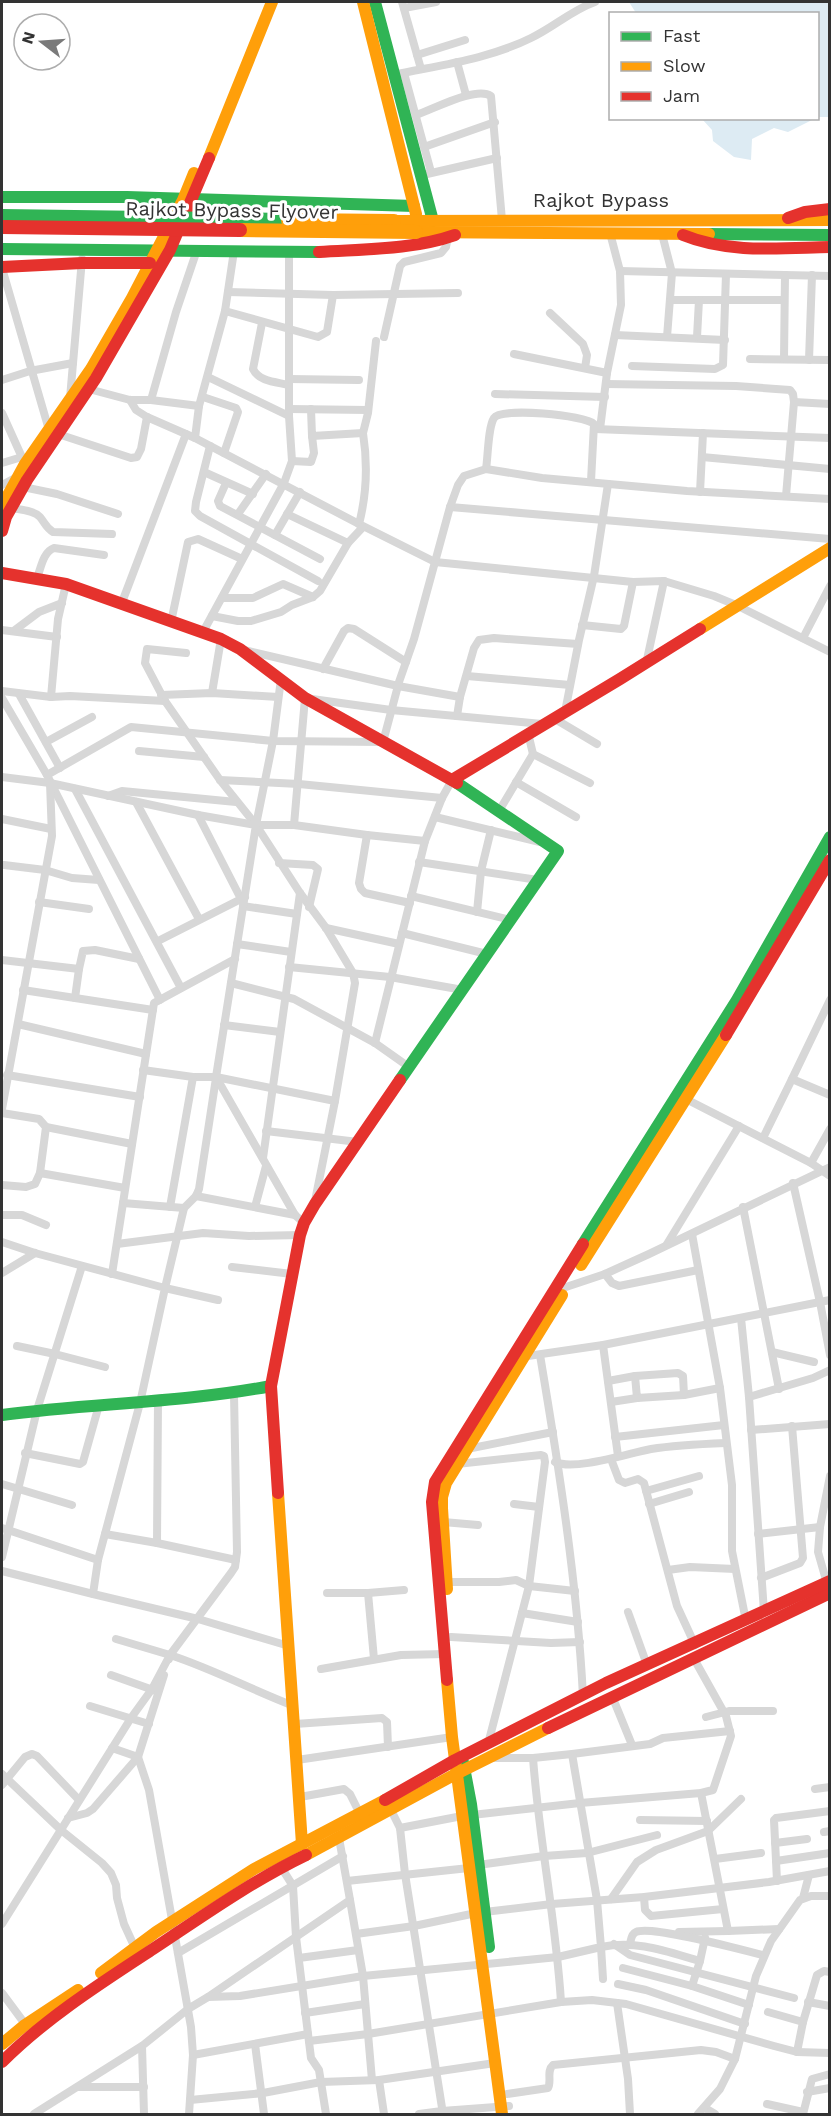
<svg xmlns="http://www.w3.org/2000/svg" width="831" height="2116" font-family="'Work Sans',sans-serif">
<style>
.water{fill:#ddebf3}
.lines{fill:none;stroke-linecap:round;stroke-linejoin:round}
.street{stroke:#d7d7d7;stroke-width:8}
.fast{stroke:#30b455;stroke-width:12}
.slow{stroke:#ff9f0a;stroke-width:12}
.jam{stroke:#e5322d;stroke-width:12}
.fast-bridge{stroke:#30b455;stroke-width:14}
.slow-bridge{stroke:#ff9f0a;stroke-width:14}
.jam-bridge{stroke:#e5322d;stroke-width:14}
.labels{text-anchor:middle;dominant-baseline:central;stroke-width:6;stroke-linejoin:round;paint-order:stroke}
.street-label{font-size:20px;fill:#333;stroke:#fff}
</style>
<rect width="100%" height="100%" fill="#fff"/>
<g class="water">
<path d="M629 2H829V117H818V14L636 13Z"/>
<path d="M702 119H814L788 132 774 128 752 139 751 160 734 157 713 141 712 130Z"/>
</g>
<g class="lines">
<g class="street">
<path d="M402 2 421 69"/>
<path d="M404 8 436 2"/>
<path d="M417 55 465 40"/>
<path d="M457 62 466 95"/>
<path d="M404 73 431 172"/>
<path d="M393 75C440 65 489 59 531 38 554 27 572 10 595 2"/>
<path d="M416 115C434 109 476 86 491 96L502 220"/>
<path d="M424 147 495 122"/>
<path d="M427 174 497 158"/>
<path d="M662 234 672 273 667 337"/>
<path d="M289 251V416"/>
<path d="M2 268 49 430"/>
<path d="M620 271 830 276"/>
<path d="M228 292 333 295 458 293"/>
<path d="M671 300H784"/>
<path d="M225 311 318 337 327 332 333 295"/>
<path d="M550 313 583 344 587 355 585 368"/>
<path d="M262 323 253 369C259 382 277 382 289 385"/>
<path d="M615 335 725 340"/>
<path d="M384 337 400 266 404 262 441 253 446 247 448 237"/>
<path d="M697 337 699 300"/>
<path d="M514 354 607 373"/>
<path d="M750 359 830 360"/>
<path d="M784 359 785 275"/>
<path d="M809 360 812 275"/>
<path d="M632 366 715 369 723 365 726 274"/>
<path d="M289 379 359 380"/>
<path d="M2 380 30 371 73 363"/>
<path d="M606 384 736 386 790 390 793 394 794 402 786 496"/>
<path d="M85 388 130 400H151L199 406"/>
<path d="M495 394 605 397"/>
<path d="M203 397 236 408 238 412 224 453"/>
<path d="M70 398 82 259"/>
<path d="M130 400 136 410 147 417 195 438 359 524 435 562 633 582 664 581 714 596 736 605 830 652"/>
<path d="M151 400 176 312 197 250"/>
<path d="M794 402 830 404"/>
<path d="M289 409 368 410"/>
<path d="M311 409 312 436 363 433C368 465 367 493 359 524"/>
<path d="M2 413 25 464"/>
<path d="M595 429 830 438"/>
<path d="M600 429 607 373 621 305 620 271 610 233"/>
<path d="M363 433 368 413 376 341"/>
<path d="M58 434 131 458 137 457 141 449 147 417"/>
<path d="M195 438 199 406 225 311 234 251"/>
<path d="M210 446 196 502 195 511 200 516 318 581"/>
<path d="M702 457 830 469"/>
<path d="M292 461 311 462 314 453 312 436"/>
<path d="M2 463 22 457"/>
<path d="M486 469C488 457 488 427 494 418 501 407 585 415 594 424L591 481"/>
<path d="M204 472 253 494"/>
<path d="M226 483 218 501 220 506 320 559"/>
<path d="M2 485 17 477"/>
<path d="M23 487 57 494 118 514"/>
<path d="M700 492 703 433"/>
<path d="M450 507 830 539"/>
<path d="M11 508C21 510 33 510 40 517 45 523 46 528 53 532L112 534"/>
<path d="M238 514 266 474"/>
<path d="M287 514 348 543"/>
<path d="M275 535 300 492"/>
<path d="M37 578C41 568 43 552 54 548L104 555"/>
<path d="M222 598H253L283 584 313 597"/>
<path d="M121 605 186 434"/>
<path d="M212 616 238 621H251L281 612 292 605 313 597 320 591 348 543 363 527"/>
<path d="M171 622 188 542 198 539 242 559"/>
<path d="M582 625 621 629 624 626 633 582"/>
<path d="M2 630 57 637"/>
<path d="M15 630 39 612 62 603"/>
<path d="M203 632 284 483 292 461 289 416 208 377"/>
<path d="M803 638 830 586"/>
<path d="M244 650 398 686 460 697"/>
<path d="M186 653 147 649 145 663 165 701 220 780 256 825 300 893 326 928 353 973 355 983 335 1101 216 1077H193"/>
<path d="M646 664 664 581"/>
<path d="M323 669 344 631 348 628 354 629 406 662"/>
<path d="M467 676 570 685"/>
<path d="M281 679 273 741 256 825H294L367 835 359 883 361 889 365 893 410 903"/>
<path d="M2 691 51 697 70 696 165 701"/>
<path d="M212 693 221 639"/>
<path d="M19 694 60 768"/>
<path d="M161 695 212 693 278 697"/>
<path d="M51 697 58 619 66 584"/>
<path d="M2 698 47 775 160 1000"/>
<path d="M565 712 579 640 594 576 608 484"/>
<path d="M457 716 460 697 474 648 479 640 494 638 578 644"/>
<path d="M555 719 597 744"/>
<path d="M528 733 533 754 590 783"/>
<path d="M46 742 92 717"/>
<path d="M139 751 204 757"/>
<path d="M47 775 131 727 273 741 383 742 399 682 414 639 450 507 458 485 464 476 486 469 542 478 687 491 830 499"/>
<path d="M2 777 50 783"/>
<path d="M220 780 299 784 442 798"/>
<path d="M516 782 576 817"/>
<path d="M75 789 181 988"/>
<path d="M108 796 122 791 236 802"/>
<path d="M136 802 199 919"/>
<path d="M499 811 533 754"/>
<path d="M198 815 241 899"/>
<path d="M435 817 540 842"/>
<path d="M2 819 51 829"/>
<path d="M294 825 305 698 391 710 542 724"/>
<path d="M367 835 425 841"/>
<path d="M419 862 538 880"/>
<path d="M279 863 313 865 318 869 309 907"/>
<path d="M4 865 45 870 72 878 99 880"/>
<path d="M411 896 511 920"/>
<path d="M39 902 89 909"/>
<path d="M243 906 297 914"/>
<path d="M477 912 481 871 491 830"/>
<path d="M326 928 399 944"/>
<path d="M402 933 487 954"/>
<path d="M158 941 245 897"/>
<path d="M237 944 291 952"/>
<path d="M2 960 79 969"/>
<path d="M289 967 390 977 463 990"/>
<path d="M231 983 294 999 375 1043 409 1067"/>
<path d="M23 990 153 1010"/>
<path d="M75 998 79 969 83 951 95 950 139 959"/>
<path d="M830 1000 792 1079 830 1095"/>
<path d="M18 1024 146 1054"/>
<path d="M224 1025 280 1032"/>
<path d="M375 1043 425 841 442 798 452 780"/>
<path d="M143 1070 193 1077 170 1207"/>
<path d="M7 1075 140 1097"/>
<path d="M216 1078 199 1189 196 1196 184 1208 165 1288 218 1300"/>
<path d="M682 1097 811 1163 830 1176"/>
<path d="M2 1109 52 836 50 783 198 815 256 825 216 1077 295 1215 304 1223"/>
<path d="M2 1113 39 1119 46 1127 40 1173 35 1184 26 1187 2 1185"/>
<path d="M46 1127 132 1144"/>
<path d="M266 1131 358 1142"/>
<path d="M763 1138 792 1079"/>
<path d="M263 1158 300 893"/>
<path d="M811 1163 830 1129"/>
<path d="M40 1173 125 1188"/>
<path d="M793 1183 820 1302 830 1355"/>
<path d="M196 1196 295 1215"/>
<path d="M315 1201 335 1101"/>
<path d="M123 1203 184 1208"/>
<path d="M255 1207 266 1166"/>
<path d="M743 1207 779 1389"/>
<path d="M2 1215H22L46 1225"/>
<path d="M692 1234 720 1388 732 1485V1551L746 1621"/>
<path d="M2 1242 35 1253 165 1288 140 1403 98 1560 93 1594 198 1619 289 1646"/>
<path d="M117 1244 203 1233 249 1236 300 1235"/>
<path d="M667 1244 739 1126"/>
<path d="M232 1267 292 1274"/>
<path d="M2 1273 35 1253"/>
<path d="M112 1274 154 1003 235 959"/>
<path d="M605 1274 612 1283 619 1286 698 1270"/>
<path d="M566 1287 605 1274 649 1254 830 1167"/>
<path d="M741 1318 749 1397 764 1612"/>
<path d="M603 1345 618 1456"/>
<path d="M17 1346 55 1354 105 1367"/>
<path d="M772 1352 814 1362"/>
<path d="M540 1355C559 1468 577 1582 583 1696"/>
<path d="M521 1357 603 1345 830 1300"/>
<path d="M635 1376 637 1398 684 1395 720 1388"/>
<path d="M608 1381 635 1376 678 1373 683 1376 684 1395"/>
<path d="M749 1397 813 1378 830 1370"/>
<path d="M611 1402 637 1398"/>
<path d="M751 1430 830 1424"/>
<path d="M615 1437 724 1425"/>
<path d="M467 1449 553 1432"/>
<path d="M25 1453 80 1464 83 1462 99 1405"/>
<path d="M611 1459 619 1480 625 1483 638 1479 644 1483 677 1606 695 1645"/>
<path d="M555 1462C575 1471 629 1453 651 1449 676 1445 701 1444 726 1443"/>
<path d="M457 1464 541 1455 544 1456 545 1462 529 1586 488 1744"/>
<path d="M2 1484 72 1505"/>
<path d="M646 1491 699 1476"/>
<path d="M514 1504 539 1507"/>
<path d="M649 1504 689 1492"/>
<path d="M443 1522 478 1525"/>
<path d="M2 1528 98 1560"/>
<path d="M105 1534 157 1543 236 1560"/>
<path d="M758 1534 820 1527"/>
<path d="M157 1543 158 1401"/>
<path d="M2 1557 37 1410 82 1266"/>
<path d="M668 1570 690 1567 735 1569"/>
<path d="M2 1571 93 1594"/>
<path d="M761 1578 800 1563 803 1558 792 1426"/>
<path d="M447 1582H499L516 1580 529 1586 575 1591"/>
<path d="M828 1587 818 1552 820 1527 830 1476"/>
<path d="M327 1593H368L404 1590"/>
<path d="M368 1593 374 1659"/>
<path d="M628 1612 647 1665"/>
<path d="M522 1613 578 1622"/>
<path d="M451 1637 551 1643 580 1642"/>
<path d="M116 1639 170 1655"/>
<path d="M169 1659 170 1655C213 1669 252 1690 294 1706"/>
<path d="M321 1669 401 1655 445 1654"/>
<path d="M111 1675 156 1691"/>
<path d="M612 1696 632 1745"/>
<path d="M90 1706 149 1724"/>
<path d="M706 1717 729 1711H773"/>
<path d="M295 1724 382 1718 387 1722 388 1747"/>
<path d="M112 1748 138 1757 149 1790 191 2027 193 2055 189 2114"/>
<path d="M491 1758H533L572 1754 650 1744 663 1738 730 1731"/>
<path d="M533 1758C539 1840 556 1920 561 2002"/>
<path d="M297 1760 452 1737"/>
<path d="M2 1774 61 1830 102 1863 111 1873 116 1885 117 1898 124 1924 135 1948"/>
<path d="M2 1785 25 1757 32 1754 37 1756 79 1800"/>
<path d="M815 1789 830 1787"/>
<path d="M701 1793 728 1931 779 1929"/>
<path d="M300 1797 344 1789 350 1794 360 1814"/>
<path d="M389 1806 400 1828 405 1874 443 2114"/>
<path d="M472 1815 580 1803 701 1793 713 1790 731 1736 726 1716 693 1657"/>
<path d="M68 1818 87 1813 93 1809 138 1757 164 1675"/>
<path d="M640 1820 707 1821"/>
<path d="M400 1828 462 1816"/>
<path d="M824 1832 830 1831"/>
<path d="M775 1843 807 1839"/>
<path d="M715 1859 761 1853"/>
<path d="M776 1861 830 1853"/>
<path d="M478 1865 544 1856 587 1853 657 1835"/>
<path d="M281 1867 293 1886 296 1937 311 2058 319 2070 326 2114"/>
<path d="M347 1881 469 1868"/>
<path d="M777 1881 774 1820 776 1818 830 1811"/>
<path d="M644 1897 645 1910 651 1916 723 1909"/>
<path d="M803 1898 809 1875"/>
<path d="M611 1899 637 1862 656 1850 708 1831 741 1799"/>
<path d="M350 1900 363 1976 372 2080"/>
<path d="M2 1924 131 1718 152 1689 170 1655 231 1573 235 1567 237 1552 234 1394"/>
<path d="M679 1932 728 1931"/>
<path d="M356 1934 414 1926 476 1913 552 1904 644 1897 769 1882 830 1871"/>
<path d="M614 1944 630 1955 794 1998"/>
<path d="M630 1944C631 1940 631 1934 636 1932 651 1925 742 1950 763 1955"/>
<path d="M178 1953 343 1856"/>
<path d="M299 1958 358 1950"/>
<path d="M700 1961 705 1938"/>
<path d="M623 1968 692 1986 749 2005"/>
<path d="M603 1979 601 1947C637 1940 665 1951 700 1961L692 1986"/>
<path d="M618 1984 646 1990 745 2024"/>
<path d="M2 1993 28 2028"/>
<path d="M208 1997 350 1900 339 1838"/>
<path d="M808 2002 830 2006"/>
<path d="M617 2003 628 2079 630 2114"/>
<path d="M768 2012 803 2022 797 2052"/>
<path d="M305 2013 365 2004"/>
<path d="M803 2022 817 1975 824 1971 830 1972"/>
<path d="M309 2041 368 2034 561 2002 592 2000 626 2004 774 2046 797 2052 830 2053"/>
<path d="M255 2044 264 2114"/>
<path d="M193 2055 308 2034"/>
<path d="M379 2080 384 2114"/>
<path d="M78 2087H144"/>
<path d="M807 2092 830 2088"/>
<path d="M507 2094 548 2088C552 2081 546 2071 553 2065L701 2050 716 2052 735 2059"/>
<path d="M190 2100 263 2093 321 2082 379 2080 495 2063"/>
<path d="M767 2104 803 2112"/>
<path d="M705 2108 715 2114"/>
<path d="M34 2114 142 2046"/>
<path d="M144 2114 142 2046 188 2009 208 1997 240 1996 363 1976 558 1957 601 1947 597 1900 572 1754"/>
<path d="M419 2114 442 2111 509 2106"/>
<path d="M698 2114 720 2089 735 2059 756 1976 771 1941 800 1900 811 1896H830"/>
<path d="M803 2114 812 2079 830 2074"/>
</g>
<g class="fast">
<path d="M375 2 433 221"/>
<path d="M2 197H127L414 206"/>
<path d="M709 234 830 235"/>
<path d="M2 249 319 252"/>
<path d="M400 1080 558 851 457 783"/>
<path d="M583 1244 737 1000 830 837"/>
<path d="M2 1415C92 1403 182 1403 271 1386"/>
<path d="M463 1762 471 1804 489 1947"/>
</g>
<g class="slow">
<path d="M363 2 416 214"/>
<path d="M209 158 272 2"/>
<path d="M394 221 830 220"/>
<path d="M416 232 709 234"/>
<path d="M2 506 25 464 91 369 132 298 183 200 194 173"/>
<path d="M700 629 830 548"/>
<path d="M581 1265 726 1035"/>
<path d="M278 1493 302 1844"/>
<path d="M447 1589 442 1508V1497L446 1483 562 1295"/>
<path d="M447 1680 452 1737 502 2114"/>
<path d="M306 1855 452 1776 548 1728"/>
<path d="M101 1973 156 1932 254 1869 385 1800"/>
<path d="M2 2044 25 2025 78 1990"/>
</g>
<g class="jam">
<path d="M788 218 805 212 830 209"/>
<path d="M683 235C729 254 782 248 830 247"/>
<path d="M319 252C364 249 412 250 455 235"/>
<path d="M2 267 82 263H150"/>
<path d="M2 531 6 517 27 480 96 378 170 250 209 158"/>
<path d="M2 573 66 584 221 639 240 649 305 698 457 783"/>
<path d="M452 780 620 679 700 629"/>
<path d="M726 1035 830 860"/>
<path d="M278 1493 271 1386 300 1235 304 1223 315 1204 400 1080"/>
<path d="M447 1680 432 1502 435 1482 583 1244"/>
<path d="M548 1728 830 1593"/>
<path d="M385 1800 455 1760 606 1683 830 1581"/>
<path d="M2 2062C46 2018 101 1983 153 1949 203 1916 252 1881 306 1855"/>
</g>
<path class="fast-bridge" d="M2 216 288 220"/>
<g class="slow-bridge">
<path d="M288 220 394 221"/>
<path d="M240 230 416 232"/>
</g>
<path class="jam-bridge" d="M2 227 240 230"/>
</g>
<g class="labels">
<g class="street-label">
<text x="601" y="200">Rajkot Bypass</text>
<text transform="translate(232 210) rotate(1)">Rajkot Bypass Flyover</text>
</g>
</g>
<rect width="831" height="2116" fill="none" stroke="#333333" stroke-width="6"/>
<rect x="609" y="12" width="210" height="108" fill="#ffffff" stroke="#adadad" stroke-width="1.5"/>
<rect x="621" y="32" width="30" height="9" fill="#30b455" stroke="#adadad" stroke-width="1.5"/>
<text x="663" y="42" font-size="18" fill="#333333">Fast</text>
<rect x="621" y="62" width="30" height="9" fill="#ff9f0a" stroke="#adadad" stroke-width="1.5"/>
<text x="663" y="72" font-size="18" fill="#333333">Slow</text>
<rect x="621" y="92" width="30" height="9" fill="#e5322d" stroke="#adadad" stroke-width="1.5"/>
<text x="663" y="102" font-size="18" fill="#333333">Jam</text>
<g transform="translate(42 42) rotate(287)"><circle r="28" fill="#ffffff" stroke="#adadad" stroke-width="1.5"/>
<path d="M0-4.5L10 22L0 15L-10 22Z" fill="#7a7a7a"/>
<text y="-9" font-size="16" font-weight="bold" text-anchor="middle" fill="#333333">N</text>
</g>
</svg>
